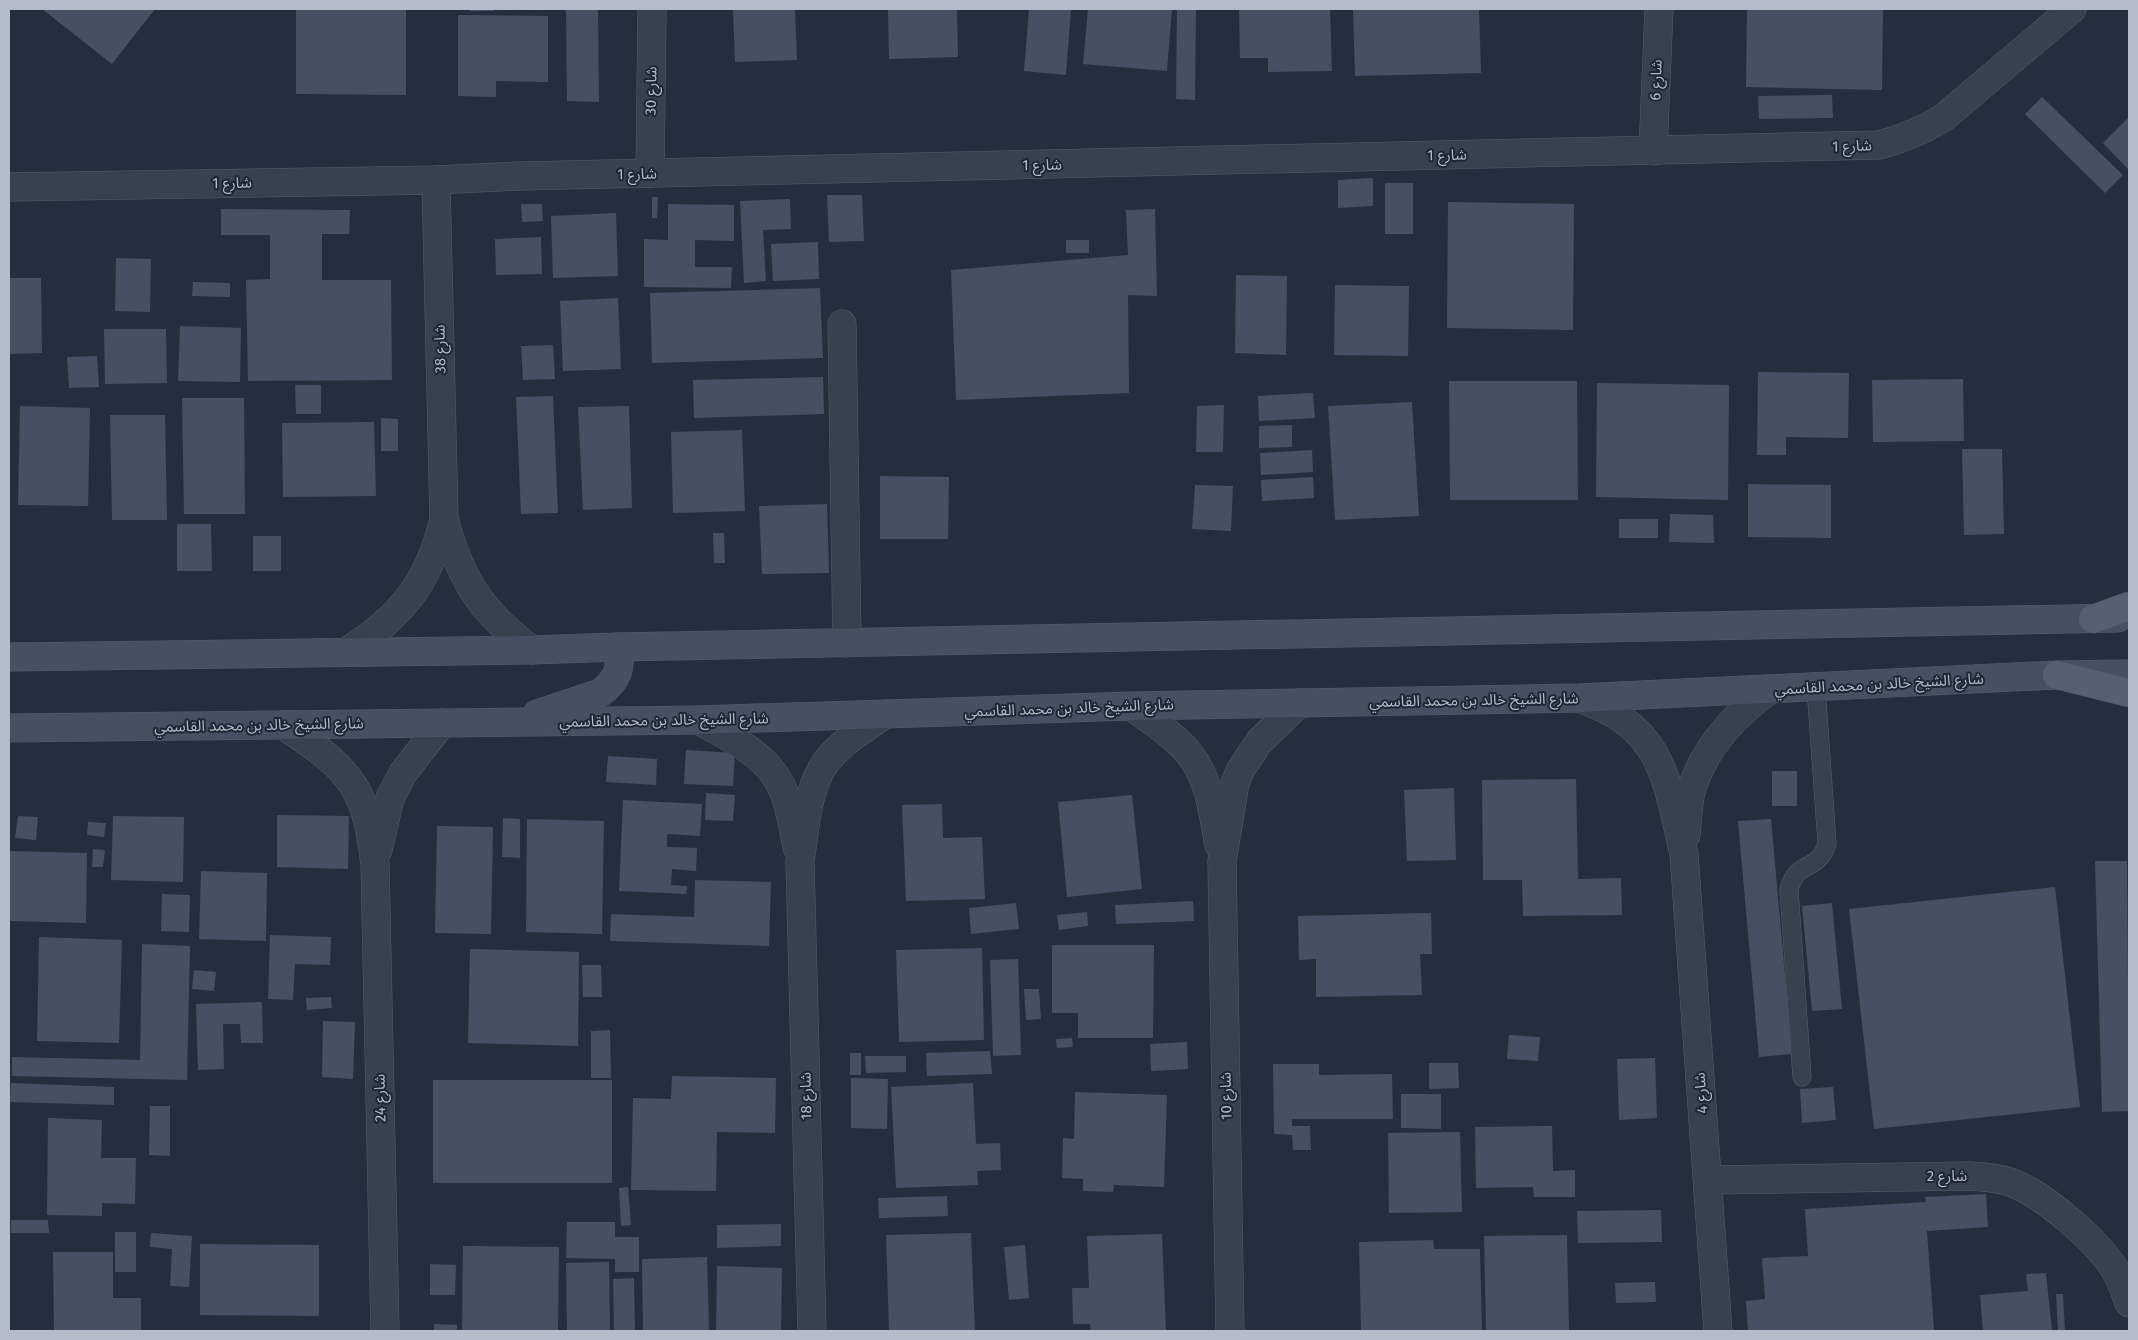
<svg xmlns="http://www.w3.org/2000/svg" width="2138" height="1340" font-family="'Fira Sans','Noto Sans Arabic',sans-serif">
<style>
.building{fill:#455162}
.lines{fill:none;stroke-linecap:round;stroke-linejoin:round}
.lane-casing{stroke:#565f6c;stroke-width:19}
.street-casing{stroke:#565f6c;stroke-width:29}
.secondary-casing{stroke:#565f6c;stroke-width:29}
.primary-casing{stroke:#414a57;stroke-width:29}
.lane{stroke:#38414e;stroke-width:18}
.street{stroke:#38414e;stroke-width:28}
.secondary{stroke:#465061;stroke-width:28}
.primary{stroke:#56606e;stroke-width:28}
.labels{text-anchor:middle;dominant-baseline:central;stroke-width:4;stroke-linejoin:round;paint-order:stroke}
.street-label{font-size:15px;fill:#b4bcc9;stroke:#1d2633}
</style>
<rect width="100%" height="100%" fill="#242f3e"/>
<g class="building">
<path d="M42 9H155L112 64Z"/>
<path d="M296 9H406V95L296 94Z"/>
<rect x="470" y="9" width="24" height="2"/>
<path d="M566 9H598L599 102 567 101Z"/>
<path d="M733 9H795L797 60 735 62Z"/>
<path d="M888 9H957L958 57 889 59Z"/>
<path d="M1029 9H1071L1066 75 1024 71Z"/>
<path d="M1088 9H1172L1167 71 1083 64Z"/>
<path d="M1177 9H1196L1195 100 1176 99Z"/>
<path d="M1239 9H1330L1332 71 1268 72V58H1240Z"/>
<path d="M1353 9H1479L1481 73 1355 76Z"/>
<path d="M1747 9H1883L1882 90 1746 87Z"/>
<path d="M458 15 548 16V82L496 81V97L458 96Z"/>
<path d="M1832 95 1833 118 1759 119 1758 96Z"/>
<path d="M2042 97 2123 175 2105 193 2025 114Z"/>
<path d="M2129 117V170L2103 143Z"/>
<path d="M1373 178V206L1338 208V180Z"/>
<rect x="1385" y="183" width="28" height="51"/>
<path d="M827 195H862L864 241 829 242Z"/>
<path d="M652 197H658L657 218H652Z"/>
<path d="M790 199 791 229 763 230 766 281 744 283 740 201Z"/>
<path d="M1448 202 1574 204 1573 330 1447 328Z"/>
<path d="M521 204H542L543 221 522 222Z"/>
<path d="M668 204 734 205V241L695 240V267H732L731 288 644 287V239L668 240Z"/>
<path d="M221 209 350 210 349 234H322V280H391L392 380 248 381 246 280 270 279V235H221Z"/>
<path d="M1155 209 1157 296 1128 295 1129 393 956 400 951 270 1128 255 1126 210Z"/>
<path d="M616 213 618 276 553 278 551 216Z"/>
<path d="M541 237 542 274 496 275 495 239Z"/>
<rect x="1066" y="240" width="23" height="13"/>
<path d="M818 242 819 279 773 281 771 244Z"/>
<path d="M116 258 151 259 150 312 115 311Z"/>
<path d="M1236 275 1287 276 1286 355 1235 353Z"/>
<path d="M9 278H41L42 353 9 354Z"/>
<path d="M193 282 230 283V297L192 296Z"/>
<path d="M1335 285 1409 286 1408 356 1334 355Z"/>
<path d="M820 288 823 358 652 363 650 293Z"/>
<path d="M618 298 621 369 563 371 560 301Z"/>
<path d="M180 326 241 328 240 382 178 381Z"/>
<path d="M104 329H166L167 383 105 384Z"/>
<path d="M553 345 555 379 523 380 521 346Z"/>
<path d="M97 356 99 387 69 388 67 357Z"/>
<path d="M1758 372 1849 373 1848 438 1786 437V455H1757Z"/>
<path d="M823 377 824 414 694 418 693 380Z"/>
<path d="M1963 379 1964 441 1873 442 1872 380Z"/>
<path d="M1449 381H1577L1578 500H1450Z"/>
<path d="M1597 383 1729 385 1728 500 1596 497Z"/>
<path d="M295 385H321V414H296Z"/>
<path d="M1313 393 1315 418 1259 421 1258 396Z"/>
<path d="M553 396 558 513 521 514 516 397Z"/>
<path d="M182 398H244L245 514H184Z"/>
<path d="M1412 402 1419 516 1335 520 1328 406Z"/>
<path d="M1224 405 1223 452H1196L1197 406Z"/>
<path d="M20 406 90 408 88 506 18 505Z"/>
<path d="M629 406 632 508 583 510 578 407Z"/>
<path d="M110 415H165L167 520H112Z"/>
<path d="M381 418 398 419V451H381Z"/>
<path d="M374 422 376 496 283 497 282 423Z"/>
<path d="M1292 425V447L1259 448V426Z"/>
<path d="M742 430 745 511 673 513 671 432Z"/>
<path d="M1962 449H2002L2004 534 1964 535Z"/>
<path d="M1312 450 1313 472 1261 475 1260 453Z"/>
<path d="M880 476 949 477 948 539H880Z"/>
<path d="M1313 477 1314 498 1262 501 1261 480Z"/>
<path d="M1748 484 1831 485V538L1748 537Z"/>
<path d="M1195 485 1233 486 1231 531 1192 529Z"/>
<path d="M827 504 829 573 762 574 759 506Z"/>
<path d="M1670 514 1713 515 1714 543 1669 542Z"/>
<rect x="1619" y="519" width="39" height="19"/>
<path d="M177 524H211L212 571H177Z"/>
<path d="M713 533H724L725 563H714Z"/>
<rect x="253" y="536" width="28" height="35"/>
<path d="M686 750 735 753 733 786 684 784Z"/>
<path d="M608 756 657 759 656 785 606 782Z"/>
<rect x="1772" y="771" width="25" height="35"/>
<path d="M1576 779 1578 879 1621 878 1622 915 1523 916 1522 880H1483L1482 780Z"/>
<path d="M1454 788 1456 860 1407 861 1404 790Z"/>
<path d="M706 793 735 795 733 821 705 820Z"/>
<path d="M1132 795 1142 889 1067 897 1058 802Z"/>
<path d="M623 800 702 804 700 836 667 834V847L697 848 696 871 672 869 671 885 687 886 686 894 619 891Z"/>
<path d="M942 804 943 838 982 837 985 899 906 901 902 805Z"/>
<path d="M277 815 349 816 348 869 277 867Z"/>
<path d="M18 816 38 817 36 840 15 838Z"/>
<path d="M113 816 184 817 183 882 111 880Z"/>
<path d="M503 818 520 819V858L502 857Z"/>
<path d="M527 819 604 821 602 934 526 932Z"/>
<path d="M1771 819 1792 1054 1759 1057 1738 821Z"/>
<path d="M88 822 106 823 104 837 87 835Z"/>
<path d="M437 826 493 827 491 934 435 933Z"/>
<path d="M93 849 105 850 103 867H92Z"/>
<path d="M9 851 87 853 86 923 9 921Z"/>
<path d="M2095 861H2127L2129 1111 2102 1112Z"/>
<path d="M201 871 267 873 266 941 199 939Z"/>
<path d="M695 880 771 882 769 946 610 941 611 914 694 917Z"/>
<path d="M2055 887 2080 1107 1874 1129 1849 909Z"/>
<path d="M162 894 190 895 189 932 161 931Z"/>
<path d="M1193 901 1194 921 1116 924 1115 905Z"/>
<path d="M1016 903 1019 929 971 934 969 908Z"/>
<path d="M1832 903 1842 1009 1812 1011 1802 906Z"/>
<path d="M1087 912 1088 926 1059 930 1057 915Z"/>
<path d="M1423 913H1431L1432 954H1420L1422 995 1316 997V959L1299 960 1298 916Z"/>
<path d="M270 935 331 937 330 965 295 964 293 1000 268 999Z"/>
<path d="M39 937 122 940 119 1043 37 1041Z"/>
<path d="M142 944 190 946 187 1080 12 1076V1057L140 1060Z"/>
<path d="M1052 945H1154L1153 1038H1078V1013H1052Z"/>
<path d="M982 948 984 1040 899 1042 896 950Z"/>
<path d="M470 949 579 952 578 1046 468 1043Z"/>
<path d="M1018 959 1021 1055 993 1056 990 960Z"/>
<path d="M582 965H601L602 997H583Z"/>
<path d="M194 970 216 972 214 991 192 989Z"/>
<path d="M1024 989H1039L1041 1019 1026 1020Z"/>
<path d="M331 997 332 1008 307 1010 306 998Z"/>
<path d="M262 1002 263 1043H241L240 1024H223L224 1069 198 1070 196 1004Z"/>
<path d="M323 1021 355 1022 353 1079 322 1077Z"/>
<path d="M610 1030 611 1078H591V1031Z"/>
<path d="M1509 1035 1540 1037 1538 1061 1507 1059Z"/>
<path d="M1072 1038 1073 1047 1057 1048 1056 1039Z"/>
<path d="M1187 1042 1188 1069 1151 1071 1150 1044Z"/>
<path d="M990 1051 992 1074 927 1076 926 1053Z"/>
<rect x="850" y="1053" width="11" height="22"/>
<path d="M865 1056H906V1072L866 1073Z"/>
<path d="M1655 1058 1657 1118 1619 1120 1617 1059Z"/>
<path d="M1429 1063H1458L1459 1088 1429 1089Z"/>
<path d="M1273 1064H1319V1075L1392 1074 1393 1119H1292V1126H1310L1311 1150H1293L1292 1135 1274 1134Z"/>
<path d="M672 1076 776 1078 775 1133 717 1132 716 1191 631 1190 633 1098 671 1099Z"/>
<path d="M851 1078 888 1079 887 1129 851 1128Z"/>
<rect x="433" y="1080" width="179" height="103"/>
<path d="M11 1083 114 1087V1105L10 1102Z"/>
<path d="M973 1083 976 1144 1000 1143 1001 1170 977 1171 978 1185 896 1188 891 1087Z"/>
<path d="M1833 1087 1836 1120 1802 1123 1800 1089Z"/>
<path d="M1075 1092 1167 1095 1164 1187 1114 1185 1113 1192 1083 1191V1179L1062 1178 1063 1138 1074 1139Z"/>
<path d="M1401 1094H1441V1129L1401 1128Z"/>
<path d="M150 1106H170V1156L149 1155Z"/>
<path d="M48 1118 102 1120 101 1158H136L135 1204 102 1203V1216L47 1215Z"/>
<path d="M1552 1126 1553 1171 1575 1170V1197H1534L1533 1187 1476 1188 1475 1127Z"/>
<path d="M1460 1132 1462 1212 1389 1213 1388 1133Z"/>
<path d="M628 1187 631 1225 621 1226 619 1188Z"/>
<path d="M1986 1194 1988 1227 1927 1231 1934 1331H1748L1746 1301 1765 1299 1762 1258 1808 1256 1805 1209 1926 1202 1925 1197Z"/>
<path d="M947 1196 948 1216 879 1218 878 1198Z"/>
<path d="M1661 1210 1662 1242 1578 1243 1577 1211Z"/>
<path d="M11 1220H48L49 1233H11Z"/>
<path d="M567 1222H615V1237H639V1272H615V1259L566 1258Z"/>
<path d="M781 1224V1246L717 1248V1225Z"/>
<rect x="115" y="1232" width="21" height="40"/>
<path d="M151 1233 192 1236 189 1287 170 1286 172 1249 150 1247Z"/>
<path d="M971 1233 975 1331H889L886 1235Z"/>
<path d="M1162 1234 1166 1331H1091L1090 1324H1073L1072 1288H1089L1087 1236Z"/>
<path d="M1567 1235 1569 1331H1486L1484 1236Z"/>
<path d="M1433 1240 1434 1249H1480L1482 1331H1361L1359 1242Z"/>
<path d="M200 1244 319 1245V1316L200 1315Z"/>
<path d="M1025 1245 1029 1298 1009 1300 1004 1247Z"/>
<path d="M463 1246 559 1247 558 1331H462Z"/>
<path d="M53 1252H113V1298H141V1331H54Z"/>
<path d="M707 1257 709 1331H643L642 1259Z"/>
<path d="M609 1262 610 1331H567L566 1263Z"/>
<path d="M430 1264 456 1265 455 1295H430Z"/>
<path d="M717 1266 782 1268 781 1331H716Z"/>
<path d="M2046 1273 2052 1331H1983L1980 1295 2028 1291 2026 1274Z"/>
<path d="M634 1278 635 1331H614L613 1279Z"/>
<path d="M1655 1282 1656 1302 1616 1303 1615 1283Z"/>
<path d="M2056 1294H2063L2065 1331H2058Z"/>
<path d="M434 1324 457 1325V1331H434Z"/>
</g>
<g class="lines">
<g class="lane-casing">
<path id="lane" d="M1802 1077 1789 890C1796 859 1819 873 1827 843L1816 687"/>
</g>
<g class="street-casing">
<g id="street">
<path d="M1653 151 1659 9"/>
<path d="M650 173 652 9"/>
<path d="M436 180 444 519C461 581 481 612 532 650"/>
<path d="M9 187 436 180 520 176 1879 145C1902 139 1922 131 1943 118L2072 9"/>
<path d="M842 324 847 643"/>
<path d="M346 652C401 617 429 583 444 519"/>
<path d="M1579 698C1663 727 1666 777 1684 854L1718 1331"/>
<path d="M1131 706C1151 721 1176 736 1191 756 1210 781 1213 815 1219 845"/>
<path d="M698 720C733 740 773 756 786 798 791 814 794 831 797 847"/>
<path d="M283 725C311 744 344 764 359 796 369 817 372 841 375 864L385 1331"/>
<path d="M1686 835C1687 822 1688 809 1690 796 1701 750 1733 716 1771 689"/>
<path d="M378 850 390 798 403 773 442 723"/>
<path d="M1708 1180 1969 1176C1985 1177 2000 1178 2015 1184 2046 1197 2095 1239 2114 1268 2121 1279 2125 1291 2129 1303"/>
<path d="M812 1331 800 861C805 832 806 797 821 770 834 746 863 730 885 714"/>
<path d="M1230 1331 1222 861 1235 783 1241 769 1259 742 1299 703"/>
</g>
</g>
<g class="secondary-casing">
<g id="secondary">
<path d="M9 657 532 650 617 647 2118 618"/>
<path d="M537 714 600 693C617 681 623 667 617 647"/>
<path d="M9 728 698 720 1131 706 1579 698 2057 675 2129 674"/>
</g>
</g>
<g class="primary-casing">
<g id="primary">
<path d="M2093 619 2129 606"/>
<path d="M2057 675 2129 693"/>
</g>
</g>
<use href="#lane" class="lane"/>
<use href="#street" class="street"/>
<use href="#secondary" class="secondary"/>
<use href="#primary" class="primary"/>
</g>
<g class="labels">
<g class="street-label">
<text transform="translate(1656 80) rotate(-88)">شارع 6</text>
<text transform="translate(651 91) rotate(-89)">شارع 30</text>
<text transform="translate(1852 146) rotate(-2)">شارع 1</text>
<text transform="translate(1447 155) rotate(-1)">شارع 1</text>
<text transform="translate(1042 165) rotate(-1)">شارع 1</text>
<text transform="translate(637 174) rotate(-1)">شارع 1</text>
<text transform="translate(232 183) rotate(-1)">شارع 1</text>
<text transform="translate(440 349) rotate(-91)">شارع 38</text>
<text transform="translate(1879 684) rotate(-3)">شارع الشيخ خالد بن محمد القاسمي</text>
<text transform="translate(1474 700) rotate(-1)">شارع الشيخ خالد بن محمد القاسمي</text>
<text transform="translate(1069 708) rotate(-2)">شارع الشيخ خالد بن محمد القاسمي</text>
<text transform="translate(664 720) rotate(-1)">شارع الشيخ خالد بن محمد القاسمي</text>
<text transform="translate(259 725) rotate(-1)">شارع الشيخ خالد بن محمد القاسمي</text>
<text transform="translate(1701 1093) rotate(-94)">شارع 4</text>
<text transform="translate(806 1096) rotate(-91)">شارع 18</text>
<text transform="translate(1226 1096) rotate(-91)">شارع 10</text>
<text transform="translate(380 1098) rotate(-91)">شارع 24</text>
<text x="1947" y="1176">شارع 2</text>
</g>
</g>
<rect width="2138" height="1340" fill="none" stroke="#b4bcc9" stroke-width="20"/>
</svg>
